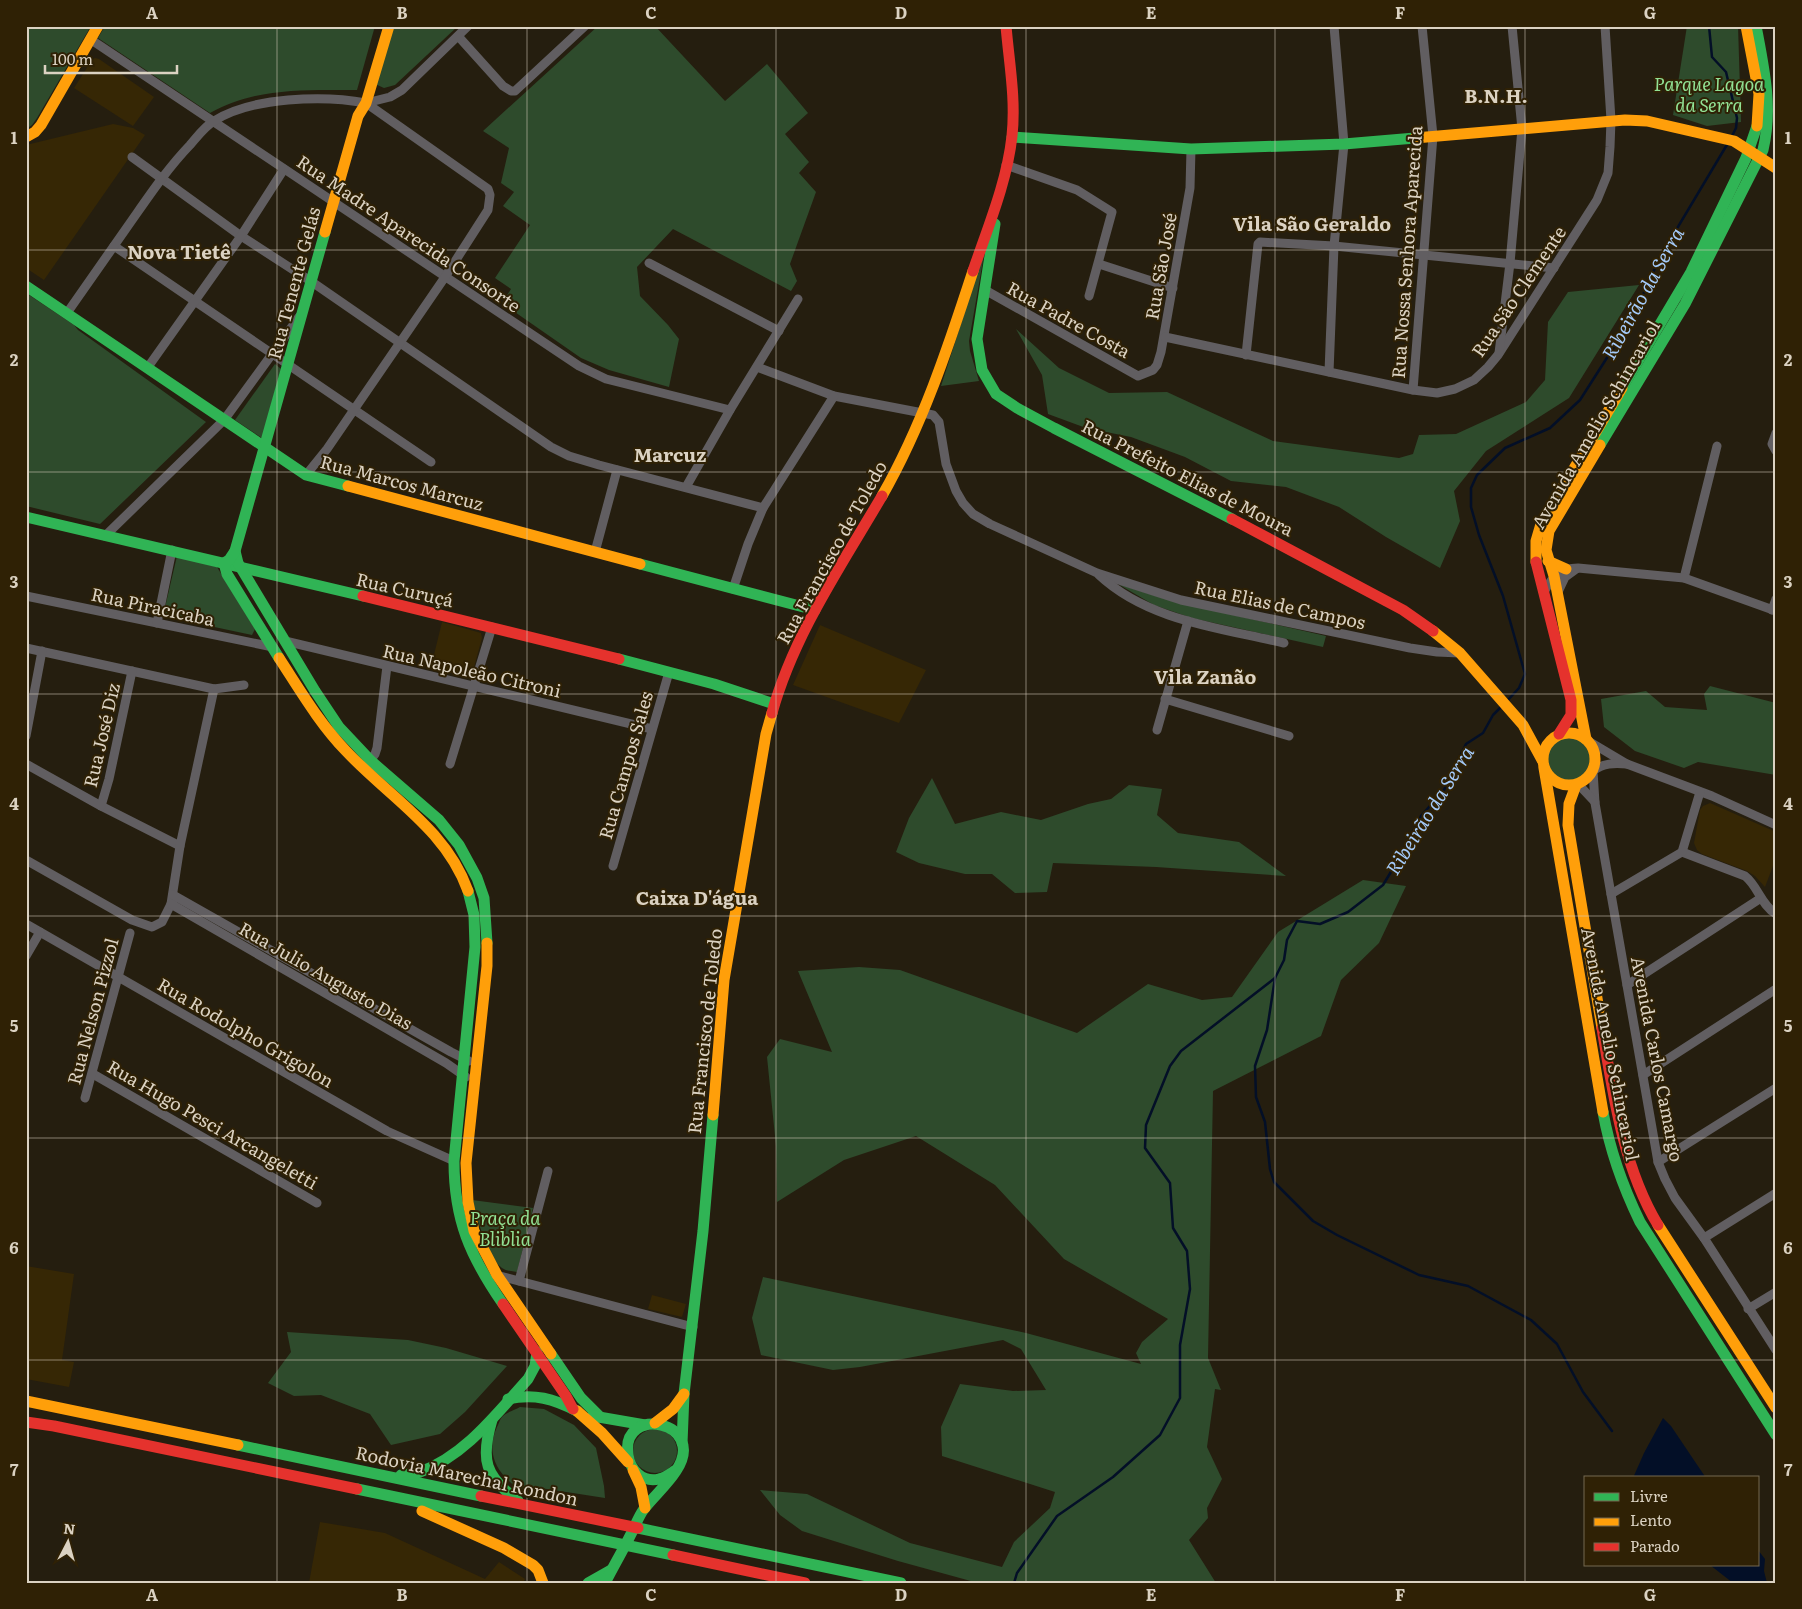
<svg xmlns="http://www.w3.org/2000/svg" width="1802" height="1609" font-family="Literata,serif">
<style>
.built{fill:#362705}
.green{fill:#2e4b2c}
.water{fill:#030f27}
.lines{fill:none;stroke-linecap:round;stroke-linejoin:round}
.stream{stroke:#030f27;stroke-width:2.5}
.street{stroke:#615e61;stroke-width:9}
.fast{stroke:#30b455;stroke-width:11}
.slow{stroke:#ff9f0a;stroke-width:11}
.jam{stroke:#e5322d;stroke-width:11}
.grid{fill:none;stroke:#dbd2c2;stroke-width:1;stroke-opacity:0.55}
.labels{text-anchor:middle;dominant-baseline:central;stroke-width:4;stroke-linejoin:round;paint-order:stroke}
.park-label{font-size:18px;font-style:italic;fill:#92e295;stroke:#2f2105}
.street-label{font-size:18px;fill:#dbd2c2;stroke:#2f2105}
.neighbourhood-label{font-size:19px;font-weight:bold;fill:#dbd2c2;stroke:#2f2105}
.water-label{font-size:19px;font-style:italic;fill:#a4caf9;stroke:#2f2105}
.neatline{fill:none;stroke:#dbd2c2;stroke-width:2}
.grid-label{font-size:16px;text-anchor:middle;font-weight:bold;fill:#dbd2c2}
</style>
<rect width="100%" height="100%" fill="#251e0f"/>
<g class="built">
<path d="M95 58 99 59 154 97 133 126 74 88 92 60Z"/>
<path d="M113 124 133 128 145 135 44 280 26 268V145Z"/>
<path d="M442 622 481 633 482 638 471 678 431 667Z"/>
<path d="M820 625 926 670 899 723 793 685Z"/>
<path d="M1710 803 1776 832V858L1765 887 1755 876 1747 871 1702 854 1697 850 1694 843 1700 810 1703 806Z"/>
<path d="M26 1266 74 1274 62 1360 74 1362 69 1387 26 1379Z"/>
<path d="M652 1295 686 1304 682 1317 648 1309Z"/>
<path d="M320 1522 385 1533 485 1579 499 1562 525 1579 523 1583H309Z"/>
</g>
<g class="green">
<path d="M26 26H91L37 118 32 125 26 129Z"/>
<path d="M105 26H375L357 90C306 90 257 87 210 113L98 38Z"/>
<path d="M391 26H458L395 85 384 88 375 84Z"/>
<path d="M598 26H655L725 101 767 64 808 113 785 134 809 162 799 173 816 192 790 264 797 281 791 291 673 229 637 267 640 296 668 325 679 339 669 387 609 370 581 358 502 303 511 289 495 278 530 225 503 206 514 192 501 183 509 148 483 131Z"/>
<path d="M1687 26H1738L1741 122 1707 126 1673 115Z"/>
<path d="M985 249 969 341 970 351 979 381 941 386Z"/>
<path d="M1639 285 1569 398 1486 451 1454 491 1460 521 1440 568 1386 537 1339 507 1286 487 1231 481 1185 457 1131 437 1086 428 1048 414 1042 375 1016 329 1059 368 1109 393 1167 392 1273 441 1399 458 1413 454 1419 435 1456 434 1526 402 1545 380 1548 322 1568 292Z"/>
<path d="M26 293 74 325 78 330 206 422 100 524 26 506Z"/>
<path d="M275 364 281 369 262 438 235 420Z"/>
<path d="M177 556 217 567 255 629 252 635 163 616Z"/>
<path d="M1118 584 1172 601 1326 636 1323 647 1192 618 1154 605Z"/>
<path d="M1710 686 1776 703V775L1698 762 1684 768 1635 751 1604 727 1601 699 1646 691 1665 707 1707 710 1704 694Z"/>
<circle cx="1568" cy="759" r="22"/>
<path d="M932 778 955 824 1001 812 1041 820 1088 804 1111 799 1129 785 1162 789 1157 815 1178 833 1239 842 1286 876 1156 867 1053 863 1047 892 1015 893 992 874H965L919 863 896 852 909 818Z"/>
<path d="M1363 880 1406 886 1379 943 1341 980 1321 1036 1213 1091 1208 1358 1221 1390 1215 1389 1207 1447 1222 1479 1207 1508 1208 1518 1189 1540 1216 1583H978L898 1561 802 1531 780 1515 760 1490 807 1494 910 1543 1002 1567 1014 1542 1050 1508 1055 1492 942 1456 941 1427 960 1384 1013 1391 1046 1390 1021 1349 1003 1340 860 1367 833 1370 761 1355 752 1318 763 1277 1026 1333 1141 1364 1136 1353 1142 1342 1168 1319 1064 1259 995 1185 916 1136 844 1160 777 1202 776 1146 767 1057 780 1039 832 1052 798 971 859 967 900 970 1077 1033 1148 984 1202 1000 1232 997 1278 932Z"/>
<path d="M472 1200 533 1208 517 1272C512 1271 506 1271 502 1268 490 1260 475 1215 472 1200Z"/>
<path d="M287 1332 408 1340 446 1348 507 1366 465 1412 440 1434 391 1445 370 1414 321 1395 294 1396 268 1383 291 1352Z"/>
<path d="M520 1407 544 1409 574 1425 596 1448 604 1486 605 1498 534 1487 519 1489C497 1474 485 1453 497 1427 499 1424 500 1418 503 1416 507 1412 515 1410 520 1407Z"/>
<circle cx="655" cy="1451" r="22"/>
</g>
<g class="water">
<path d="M1663 1418 1671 1426 1706 1478H1633L1644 1453Z"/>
<path d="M1758 1550 1765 1559 1764 1571 1767 1583H1733L1710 1565H1758Z"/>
</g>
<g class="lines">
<g class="stream">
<path d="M1709 26 1712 57 1726 72 1737 118 1736 128 1732 136"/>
<path d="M1507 701 1519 688 1525 674 1503 596 1479 535 1471 507V488L1477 475 1505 448 1550 428 1580 400 1633 317 1660 257 1728 143"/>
<path d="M1275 978 1267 1030 1255 1066 1256 1097 1265 1122 1270 1169 1274 1182 1313 1221 1337 1235 1419 1275 1468 1286 1531 1320 1557 1344 1583 1392 1612 1431"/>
<path d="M1014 1583 1017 1573 1057 1516 1113 1477 1160 1435 1180 1398V1345L1190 1289 1187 1251 1173 1228 1170 1183 1145 1148 1146 1125 1170 1066 1181 1051 1275 978 1284 960 1287 940 1297 921 1320 924 1348 912 1383 885 1400 857 1421 816 1444 790 1466 744 1483 733 1493 715 1502 706"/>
</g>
<g class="street">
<path d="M458 36 503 86 511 91H515L585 26"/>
<path d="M90 39 579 366 606 379 730 410"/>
<path d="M366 103 390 97 402 90 468 26"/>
<path d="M132 157 241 236 312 282 551 447 569 456 599 465 763 508"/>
<path d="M1006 165 1077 190 1112 212 1089 296"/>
<path d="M114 246 431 462"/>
<path d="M649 263 779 331"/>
<path d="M1099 264 1173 288"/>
<path d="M985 290 1138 376 1153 370 1157 365 1161 352 1190 188 1191 149"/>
<path d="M67 313C88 283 109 253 130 223 149 196 167 169 190 145 197 137 205 126 214 121 251 97 324 95 366 103L488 189 490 195 488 210 445 277 327 449 306 475"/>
<path d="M1165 337 1413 390 1437 393 1455 389 1474 380 1488 367 1498 355 1597 200 1608 173 1610 147 1611 120 1605 26"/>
<path d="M1499 353 1510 263 1522 129 1512 26"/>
<path d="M1246 355 1258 244 1260 242 1334 246 1554 268"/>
<path d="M148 367 241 236 284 169"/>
<path d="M757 367 834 396 933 415 939 422 946 464 956 491 963 503 973 514 990 524 1097 573 1181 600 1410 648 1437 652 1460 653"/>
<path d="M1329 372 1334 246 1344 144 1334 26"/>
<path d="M1413 390 1433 136 1422 26"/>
<path d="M1776 433 1772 444 1776 451"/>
<path d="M686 487 730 410 798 299"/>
<path d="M105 536 224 420 299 317"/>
<path d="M595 552 617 470"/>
<path d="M1099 575C1148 621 1221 628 1284 643"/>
<path d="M1684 578 1717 446"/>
<path d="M733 589 748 544 763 508 834 396"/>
<path d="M1544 592C1552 577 1560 568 1578 568L1684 578 1776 611"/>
<path d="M1557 594 1565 577 1576 569"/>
<path d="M26 596 273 647"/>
<path d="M1772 610 1776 599"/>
<path d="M157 623 172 550"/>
<path d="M285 641 652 729"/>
<path d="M26 648 214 689 244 685"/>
<path d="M1165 699 1289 736"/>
<path d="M1157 730 1188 621"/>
<path d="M26 736 42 651"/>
<path d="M1590 742 1627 764 1712 796 1776 825"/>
<path d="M26 764 101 806 180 846"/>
<path d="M450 764 492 627"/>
<path d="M1627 764C1613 763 1604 763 1593 771L1595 803 1658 1162 1665 1179 1675 1198 1704 1238 1776 1350"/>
<path d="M367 765 375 754 377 748 387 666"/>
<path d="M1578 784 1595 802"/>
<path d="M101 806 109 779 132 671"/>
<path d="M1682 852 1745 876C1758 886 1761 905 1776 914"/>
<path d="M26 860 132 920 152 927 162 922 171 904 180 846 214 689"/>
<path d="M613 866 669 672"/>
<path d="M1611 894 1682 852 1700 792"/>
<path d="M173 895 451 1052 469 1061"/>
<path d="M171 904 446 1063 466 1077"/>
<path d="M26 924 387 1131 454 1161"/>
<path d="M26 956 40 932"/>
<path d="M1627 985 1761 898"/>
<path d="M93 1074 317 1203"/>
<path d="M1643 1075 1776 989"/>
<path d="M85 1098 130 933"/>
<path d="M1658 1162 1776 1088"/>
<path d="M1704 1238 1776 1193"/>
<path d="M496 1275 693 1327"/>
<path d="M519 1281 548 1171"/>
<path d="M1748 1309 1776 1292"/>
</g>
<g class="fast">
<path d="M1012 137 1191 149 1344 144 1415 138"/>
<path d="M995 224 977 339 982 370 996 394 1017 408 1054 428 1232 519"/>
<path d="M26 286 306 475 348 486"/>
<path d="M1622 388 1691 272 1746 158 1757 126"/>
<path d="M1600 445 1685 304 1763 150C1773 108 1764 68 1756 26"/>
<path d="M26 517 363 596"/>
<path d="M235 551 238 563 315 691 339 727 371 761 439 820 459 845 477 878 484 898 487 943"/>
<path d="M640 564 815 610"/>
<path d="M279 658 227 574 224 563 229 560 235 551 325 232"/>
<path d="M619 659 714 684 774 704"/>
<path d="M468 891 474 915 475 947 454 1161C454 1220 470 1256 503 1304"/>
<path d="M1603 1112C1610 1151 1623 1187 1640 1222L1776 1435"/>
<path d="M551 1354 581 1398 600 1417"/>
<path d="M508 1399C534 1393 554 1399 577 1411"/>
<path d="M593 1416 645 1425"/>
<path d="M492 1420C480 1460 485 1476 518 1501"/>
<path d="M682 1443 684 1394 703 1231 713 1115"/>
<path d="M238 1445 481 1496"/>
<path d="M401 1475C407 1474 414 1474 420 1472 465 1456 497 1413 528 1379L535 1366 537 1352"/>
<path d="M357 1489 673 1555"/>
<path d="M638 1528 901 1583"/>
<path d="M588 1583 611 1570"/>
<path d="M605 1583C613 1567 622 1552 630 1536 635 1527 638 1517 644 1509 654 1496 667 1485 676 1471 709 1421 620 1404 628 1455 630 1470 643 1483 659 1479 665 1478 671 1473 676 1470"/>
</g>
<g class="slow">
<path d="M1746 26 1759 94 1757 126"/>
<path d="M26 137 35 132 41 125 98 26"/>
<path d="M1415 138 1625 120 1647 121 1734 141 1776 168"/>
<path d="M325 232 358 116 366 103 389 26"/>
<path d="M348 486 640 564"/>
<path d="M882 496C922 426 948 348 973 271"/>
<path d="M1548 561 1566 569"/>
<path d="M1536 562V541L1541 524 1622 388"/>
<path d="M1433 631 1460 653 1523 725 1542 760"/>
<path d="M279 658C300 690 319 723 346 751 389 797 446 829 468 891"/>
<circle cx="1569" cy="759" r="26"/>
<path d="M1586 739 1554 576 1546 550 1549 531 1600 445"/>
<path d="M1544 768 1603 1112"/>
<path d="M1576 785 1569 804 1568 825 1602 1028"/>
<path d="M487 943V966L466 1163 468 1202 474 1231 497 1275 551 1354"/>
<path d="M713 1115 724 980 766 734 772 713"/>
<path d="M1658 1225 1776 1408"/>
<path d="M26 1401 238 1445"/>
<path d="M577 1411 602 1433 628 1462"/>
<path d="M655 1423 673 1409 684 1394"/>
<path d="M633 1470 641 1487 645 1508"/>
<path d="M422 1511 504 1548 533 1565 538 1570 543 1583"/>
</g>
<g class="jam">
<path d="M973 271C988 227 1007 182 1012 136 1016 99 1009 62 1006 26"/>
<path d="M1232 519 1403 610 1433 631"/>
<path d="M1536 562 1571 700V715L1559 734"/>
<path d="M363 596 619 659"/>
<path d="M772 713C794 634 841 566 882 496"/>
<path d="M1602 1028C1613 1094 1623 1167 1658 1225"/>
<path d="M503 1304 566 1396 573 1409"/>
<path d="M26 1422 54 1426 357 1489"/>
<path d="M481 1496 638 1528"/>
<path d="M673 1555 805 1583"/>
</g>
</g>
<path class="grid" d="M277 26V1583M527 26V1583M776 26V1583M1026 26V1583M1275 26V1583M1525 26V1583M26 250H1776M26 472H1776M26 694H1776M26 916H1776M26 1138H1776M26 1360H1776"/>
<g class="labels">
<g class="park-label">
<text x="1709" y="83">Parque Lagoa<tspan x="1709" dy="21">da Serra</tspan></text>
<text x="505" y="1217">Praça da<tspan x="505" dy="21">Bliblia</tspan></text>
</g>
<g class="street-label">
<text transform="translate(409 233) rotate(34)">Rua Madre Aparecida Consorte</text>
<text transform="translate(1406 252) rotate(-86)">Rua Nossa Senhora Aparecida</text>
<text transform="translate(1160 266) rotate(-80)">Rua São José</text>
<text transform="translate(293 283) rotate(-75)">Rua Tenente Gelás</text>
<text transform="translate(1518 291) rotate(-56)">Rua São Clemente</text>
<text transform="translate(1069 319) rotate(29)">Rua Padre Costa</text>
<text transform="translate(1595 424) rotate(-60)">Avenida Amelio Schincariol</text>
<text transform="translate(1188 477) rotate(27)">Rua Prefeito Elias de Moura</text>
<text transform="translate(402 482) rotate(15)">Rua Marcos Marcuz</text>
<text transform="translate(831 552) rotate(-61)">Rua Francisco de Toledo</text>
<text transform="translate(405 589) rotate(13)">Rua Curuçá</text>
<text transform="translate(1280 604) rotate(12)">Rua Elias de Campos</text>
<text transform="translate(153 606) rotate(12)">Rua Piracicaba</text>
<text transform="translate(472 670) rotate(13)">Rua Napoleão Citroni</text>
<text transform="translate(101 735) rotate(-77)">Rua José Diz</text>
<text transform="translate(625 765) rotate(-74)">Rua Campos Sales</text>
<text transform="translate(326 975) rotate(30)">Rua Julio Augusto Dias</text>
<text transform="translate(92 1011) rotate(-75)">Rua Nelson Pizzol</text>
<text transform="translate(704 1031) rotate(-84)">Rua Francisco de Toledo</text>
<text transform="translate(246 1032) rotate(30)">Rua Rodolpho Grigolon</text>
<text transform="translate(1611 1044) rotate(79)">Avenida Amelio Schincariol</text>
<text transform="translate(1658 1059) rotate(79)">Avenida Carlos Camargo</text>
<text transform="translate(213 1124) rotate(30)">Rua Hugo Pesci Arcangeletti</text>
<text transform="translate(467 1475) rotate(12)">Rodovia Marechal Rondon</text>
</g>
<g class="neighbourhood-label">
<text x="1496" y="95">B.N.H.</text>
<text x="1312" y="223">Vila São Geraldo</text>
<text x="179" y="251">Nova Tietê</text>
<text x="670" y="454">Marcuz</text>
<text x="1205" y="676">Vila Zanão</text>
<text x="697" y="897">Caixa D'água</text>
</g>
<g class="water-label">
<text transform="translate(1642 293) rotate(-61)">Ribeirão da Serra</text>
<text transform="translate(1429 810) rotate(-58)">Ribeirão da Serra</text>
</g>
</g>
<rect width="1802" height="1609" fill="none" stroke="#2f2105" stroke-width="55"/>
<rect x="1584" y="1476" width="175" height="90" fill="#2f2105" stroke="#746851"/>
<rect x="1594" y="1493" width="25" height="8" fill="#30b455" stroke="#746851"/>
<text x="1630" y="1502" font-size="15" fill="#dbd2c2">Livre</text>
<rect x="1594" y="1518" width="25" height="8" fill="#ff9f0a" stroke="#746851"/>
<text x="1630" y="1526" font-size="15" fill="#dbd2c2">Lento</text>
<rect x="1594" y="1543" width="25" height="8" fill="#e5322d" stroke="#746851"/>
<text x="1630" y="1552" font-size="15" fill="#dbd2c2">Parado</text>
<g transform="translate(68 1542) rotate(6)" stroke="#2f2105" stroke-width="4" paint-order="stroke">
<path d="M0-4L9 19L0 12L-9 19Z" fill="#dbd2c2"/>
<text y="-8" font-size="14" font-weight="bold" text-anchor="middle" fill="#dbd2c2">N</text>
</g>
<path d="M45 65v8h132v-8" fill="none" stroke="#dbd2c2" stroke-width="2.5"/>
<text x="52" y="65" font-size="15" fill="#dbd2c2" stroke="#2f2105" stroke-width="4" paint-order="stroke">100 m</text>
<rect x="28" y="28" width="1746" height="1554" class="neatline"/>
<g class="grid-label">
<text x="152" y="19">A</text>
<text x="402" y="19">B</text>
<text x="651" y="19">C</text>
<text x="901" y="19">D</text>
<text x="1151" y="19">E</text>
<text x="1400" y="19">F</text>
<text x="1650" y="19">G</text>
<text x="14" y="144">1</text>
<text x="1788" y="144">1</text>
<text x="14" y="366">2</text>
<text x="1788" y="366">2</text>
<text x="14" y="588">3</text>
<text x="1788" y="588">3</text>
<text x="14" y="810">4</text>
<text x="1788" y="810">4</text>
<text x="14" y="1032">5</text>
<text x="1788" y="1032">5</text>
<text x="14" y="1254">6</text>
<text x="1788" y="1254">6</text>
<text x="14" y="1476">7</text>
<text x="1788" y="1476">7</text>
<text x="152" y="1601">A</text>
<text x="402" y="1601">B</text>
<text x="651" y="1601">C</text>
<text x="901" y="1601">D</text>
<text x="1151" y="1601">E</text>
<text x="1400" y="1601">F</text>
<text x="1650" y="1601">G</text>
</g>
</svg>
